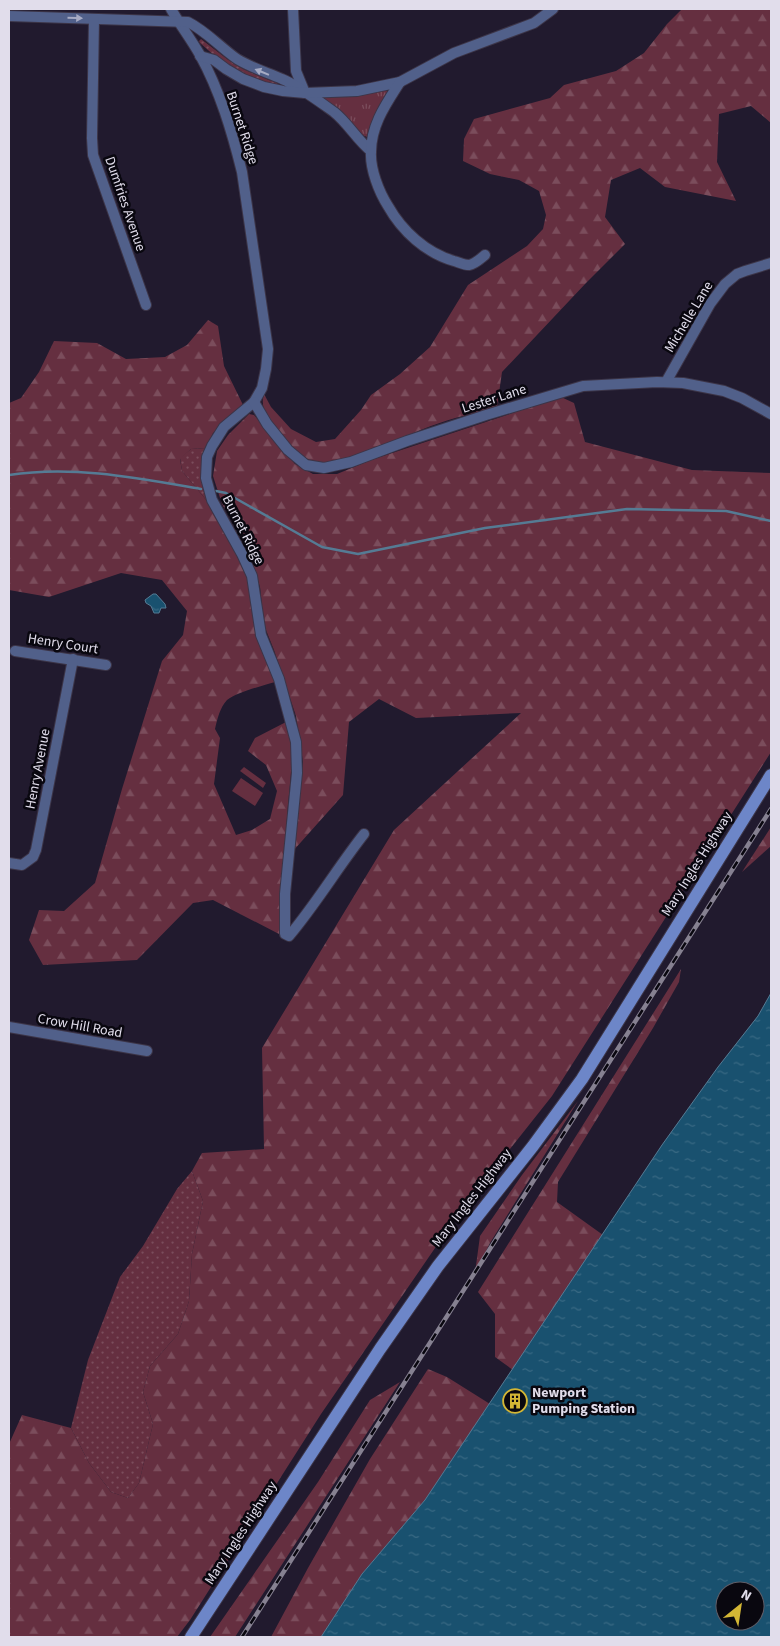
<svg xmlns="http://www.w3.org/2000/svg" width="780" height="1646" font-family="'Source Sans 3',sans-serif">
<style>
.grass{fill:url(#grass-dots)}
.forest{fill:url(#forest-firs)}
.park{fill:url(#park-tufts)}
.garden{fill:#652f40}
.water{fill:url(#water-ripples);stroke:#557b94;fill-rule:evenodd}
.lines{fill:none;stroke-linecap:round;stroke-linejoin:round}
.stream{stroke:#557b94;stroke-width:2.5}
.street-casing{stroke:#3c3548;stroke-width:12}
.secondary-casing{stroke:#3c3548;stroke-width:14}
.street{stroke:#51608a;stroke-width:10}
.secondary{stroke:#6d86c8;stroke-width:12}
.rail-casing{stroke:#868191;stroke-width:4.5}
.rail{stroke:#09070f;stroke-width:2.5;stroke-dasharray:8;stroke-linecap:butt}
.oneway{fill:#a7abc4}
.labels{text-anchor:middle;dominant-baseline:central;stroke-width:5;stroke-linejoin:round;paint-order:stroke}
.street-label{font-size:14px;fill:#e1ddeb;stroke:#09070f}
.poi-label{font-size:14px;font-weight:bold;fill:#e1ddeb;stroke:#09070f;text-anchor:start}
</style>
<defs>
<pattern id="grass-dots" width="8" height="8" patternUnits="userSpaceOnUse" patternTransform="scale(1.25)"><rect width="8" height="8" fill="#652f40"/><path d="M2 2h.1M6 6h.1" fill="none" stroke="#7b4d5c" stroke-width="1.8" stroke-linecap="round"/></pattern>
<pattern id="forest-firs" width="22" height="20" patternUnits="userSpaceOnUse" patternTransform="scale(1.25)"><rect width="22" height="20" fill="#652f40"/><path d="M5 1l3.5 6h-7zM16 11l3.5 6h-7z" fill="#7b4d5c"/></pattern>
<pattern id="park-tufts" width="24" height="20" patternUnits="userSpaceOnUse" patternTransform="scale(1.25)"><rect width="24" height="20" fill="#652f40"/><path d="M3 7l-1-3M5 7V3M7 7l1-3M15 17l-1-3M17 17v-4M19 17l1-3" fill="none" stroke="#7b4d5c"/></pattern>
<pattern id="water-ripples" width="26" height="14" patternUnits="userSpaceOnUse" patternTransform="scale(1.25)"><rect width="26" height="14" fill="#19516f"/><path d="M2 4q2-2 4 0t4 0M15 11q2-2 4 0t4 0" fill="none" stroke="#3a6a84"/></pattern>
</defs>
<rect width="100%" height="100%" fill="#211a2e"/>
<g class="grass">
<path d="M201 39 227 59 243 69 269 80 276 82 279 85 278 86 248 77 216 57 200 43 199 41Z"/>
<path d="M206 448 202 465V484L212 507 182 471 180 458 191 449Z"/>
<path d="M192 1171 203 1201 192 1254 189 1301 178 1334 150 1366 143 1392 153 1424 139 1483 128 1498 111 1492 89 1463 71 1428 88 1360 120 1277 143 1246 177 1189Z"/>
</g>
<g class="forest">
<path d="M682 9H771V123L751 106 719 114 717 162 736 201 665 187 640 168 611 180 605 217 625 244 586 283 502 372 497 407C475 413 452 418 431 426 401 437 342 470 312 461 297 456 287 443 278 431 270 421 259 408 264 394L271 407 291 429 316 442 335 439 361 410 371 395 400 374 430 347 468 285 527 246 543 229 546 215 539 191 519 180 490 174 463 161 464 139 474 119 550 98 564 85 616 71 644 53 667 24Z"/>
<path d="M208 320 218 326 224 366 243 405 213 433 206 448 191 449 180 459 182 471 212 507 247 572 275 682C262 686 237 692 227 700 220 707 217 720 215 729L220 738 214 784 236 835 252 830 270 819 277 791 266 765 248 751 255 738 288 721C296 753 289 785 287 817 284 854 282 892 281 929L279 934 213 900 193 903 137 960 43 965 29 940 39 910 64 911 95 883 122 789 162 661 183 635 187 611 162 580 121 573 49 597 9 590V403L21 398 39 372 54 341 97 343 126 359 165 357 187 345Z"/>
<path d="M561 397 574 403 585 442 692 470 771 473V752L552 1096 457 1216 321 1414 190 1620 177 1637H9V1444L22 1415 71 1428 89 1463 111 1492 128 1498 139 1483 153 1424 143 1392 150 1366 178 1334 189 1301 192 1254 203 1201 192 1171 202 1153 264 1149 262 1048 394 830 521 713 416 718 379 699 349 722 343 795 293 851 303 762 296 716 274 650 264 625 260 587 248 548 222 504 213 476 217 451 228 435 249 414 254 415 295 464 313 474H337L371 460Z"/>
<path d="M771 827V846L742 872Z"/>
<path d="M681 969 679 982 653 1028 558 1182 557 1202 603 1235 513 1370 495 1357V1314L478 1292Z"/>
<path d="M578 1101 490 1243 475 1273 480 1236 522 1175Z"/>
<path d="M428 1369 447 1377 490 1404 425 1500 362 1574 321 1637H271L308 1568 370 1459Z"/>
<path d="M400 1382 235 1637H210L318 1482 370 1400Z"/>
</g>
<path class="park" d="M385 89 388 92 380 106 367 137 362 135 339 111 321 98 322 95Z"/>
<g class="garden">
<path d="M244 767 266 783 263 788 240 771Z"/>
<path d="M241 778 263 793 255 806 232 791Z"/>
</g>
<g class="water">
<path d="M153 594H156L165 604 166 608H161L159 613H154L151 606 146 603 145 600Z"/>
<path d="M771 993V1637H321L362 1574 425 1500 662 1145 718 1067 758 1016ZM725 1591H755V1621H725Z"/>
</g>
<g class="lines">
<g class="stream">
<path d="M9 475C73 465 138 478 201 489"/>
<path d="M216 491 226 493 322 547 358 554 485 528 627 509 726 511 771 521"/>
</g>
<g class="street-casing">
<g id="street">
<path d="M171 9C180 25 191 39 200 55 220 91 232 132 242 172L268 349 266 369 262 388 254 402 224 427 212 446 207 457 206 478 212 500 242 554 252 576 261 635 279 679 296 742 297 773 285 894V934L289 936C316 904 338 867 364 834"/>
<path d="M293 9 296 71 305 93"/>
<path d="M9 16 188 22C206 31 220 47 237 59 252 68 266 72 282 79 297 85 320 102 334 112 348 123 357 140 371 151"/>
<path d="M94 19 92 138 93 155 146 305"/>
<path d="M200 56 214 60 226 69 243 79 264 87 283 91 305 93 357 91 400 82 454 53 534 23 553 9"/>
<path d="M400 82C386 104 371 125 371 152 370 169 379 192 388 206 402 231 426 253 454 261 458 262 464 265 469 265 475 264 480 259 485 255"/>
<path d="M666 382 710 304 725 284 737 274 745 271 771 263"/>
<path d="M254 402 267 424 288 450 306 465 324 468 351 462 407 441 486 415 583 386 657 382 683 383 724 391 742 398 771 414"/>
<path d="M15 651 106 665"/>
<path d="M9 863 22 865 33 857 36 850 73 659"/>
<path d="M9 1027 147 1051"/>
</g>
</g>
<g class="secondary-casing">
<path id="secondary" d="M191 1637 380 1349 438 1266 533 1146 582 1079 771 775"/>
</g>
<use href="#street" class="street"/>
<use href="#secondary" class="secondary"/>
<g class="rail-casing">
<path id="rail" d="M242 1637 771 809"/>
</g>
<use href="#rail" class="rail"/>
</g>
<defs><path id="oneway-solid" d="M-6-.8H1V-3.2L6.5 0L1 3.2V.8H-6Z" transform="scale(1.25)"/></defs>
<g class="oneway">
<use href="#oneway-solid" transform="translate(75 18) rotate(2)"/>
<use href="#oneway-solid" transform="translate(262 72) rotate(-158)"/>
</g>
<defs>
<g id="building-ring" transform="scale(1.25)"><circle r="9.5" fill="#09070f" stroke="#d3b635" stroke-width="1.5"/><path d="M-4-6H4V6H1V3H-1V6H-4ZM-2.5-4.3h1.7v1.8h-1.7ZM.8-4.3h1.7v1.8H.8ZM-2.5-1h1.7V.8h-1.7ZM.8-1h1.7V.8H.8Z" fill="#d3b635"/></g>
</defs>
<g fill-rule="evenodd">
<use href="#building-ring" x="515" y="1401"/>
</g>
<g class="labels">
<g class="street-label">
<text transform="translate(242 128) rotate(72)">Burnet Ridge</text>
<text transform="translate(125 204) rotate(71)">Dumfries Avenue</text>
<text transform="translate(689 317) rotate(-59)">Michelle Lane</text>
<text transform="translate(494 399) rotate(-18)">Lester Lane</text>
<text transform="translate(243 530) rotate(63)">Burnet Ridge</text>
<text transform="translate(63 644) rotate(9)">Henry Court</text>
<text transform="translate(38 769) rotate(-79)">Henry Avenue</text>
<text transform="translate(697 864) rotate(-58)">Mary Ingles Highway</text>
<text transform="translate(80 1026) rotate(10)">Crow Hill Road</text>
<text transform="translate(472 1198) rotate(-52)">Mary Ingles Highway</text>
<text transform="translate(241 1533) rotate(-57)">Mary Ingles Highway</text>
</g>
<g class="poi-label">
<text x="532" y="1393">Newport<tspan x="532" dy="16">Pumping Station</tspan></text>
</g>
</g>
<rect width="780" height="1646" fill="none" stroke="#e1ddeb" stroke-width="20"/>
<g transform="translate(740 1606) rotate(30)"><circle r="24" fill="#09070f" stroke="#5f5d67"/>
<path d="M0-4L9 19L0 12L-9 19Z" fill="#d3b635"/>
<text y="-8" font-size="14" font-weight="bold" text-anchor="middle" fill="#e1ddeb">N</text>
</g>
</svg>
